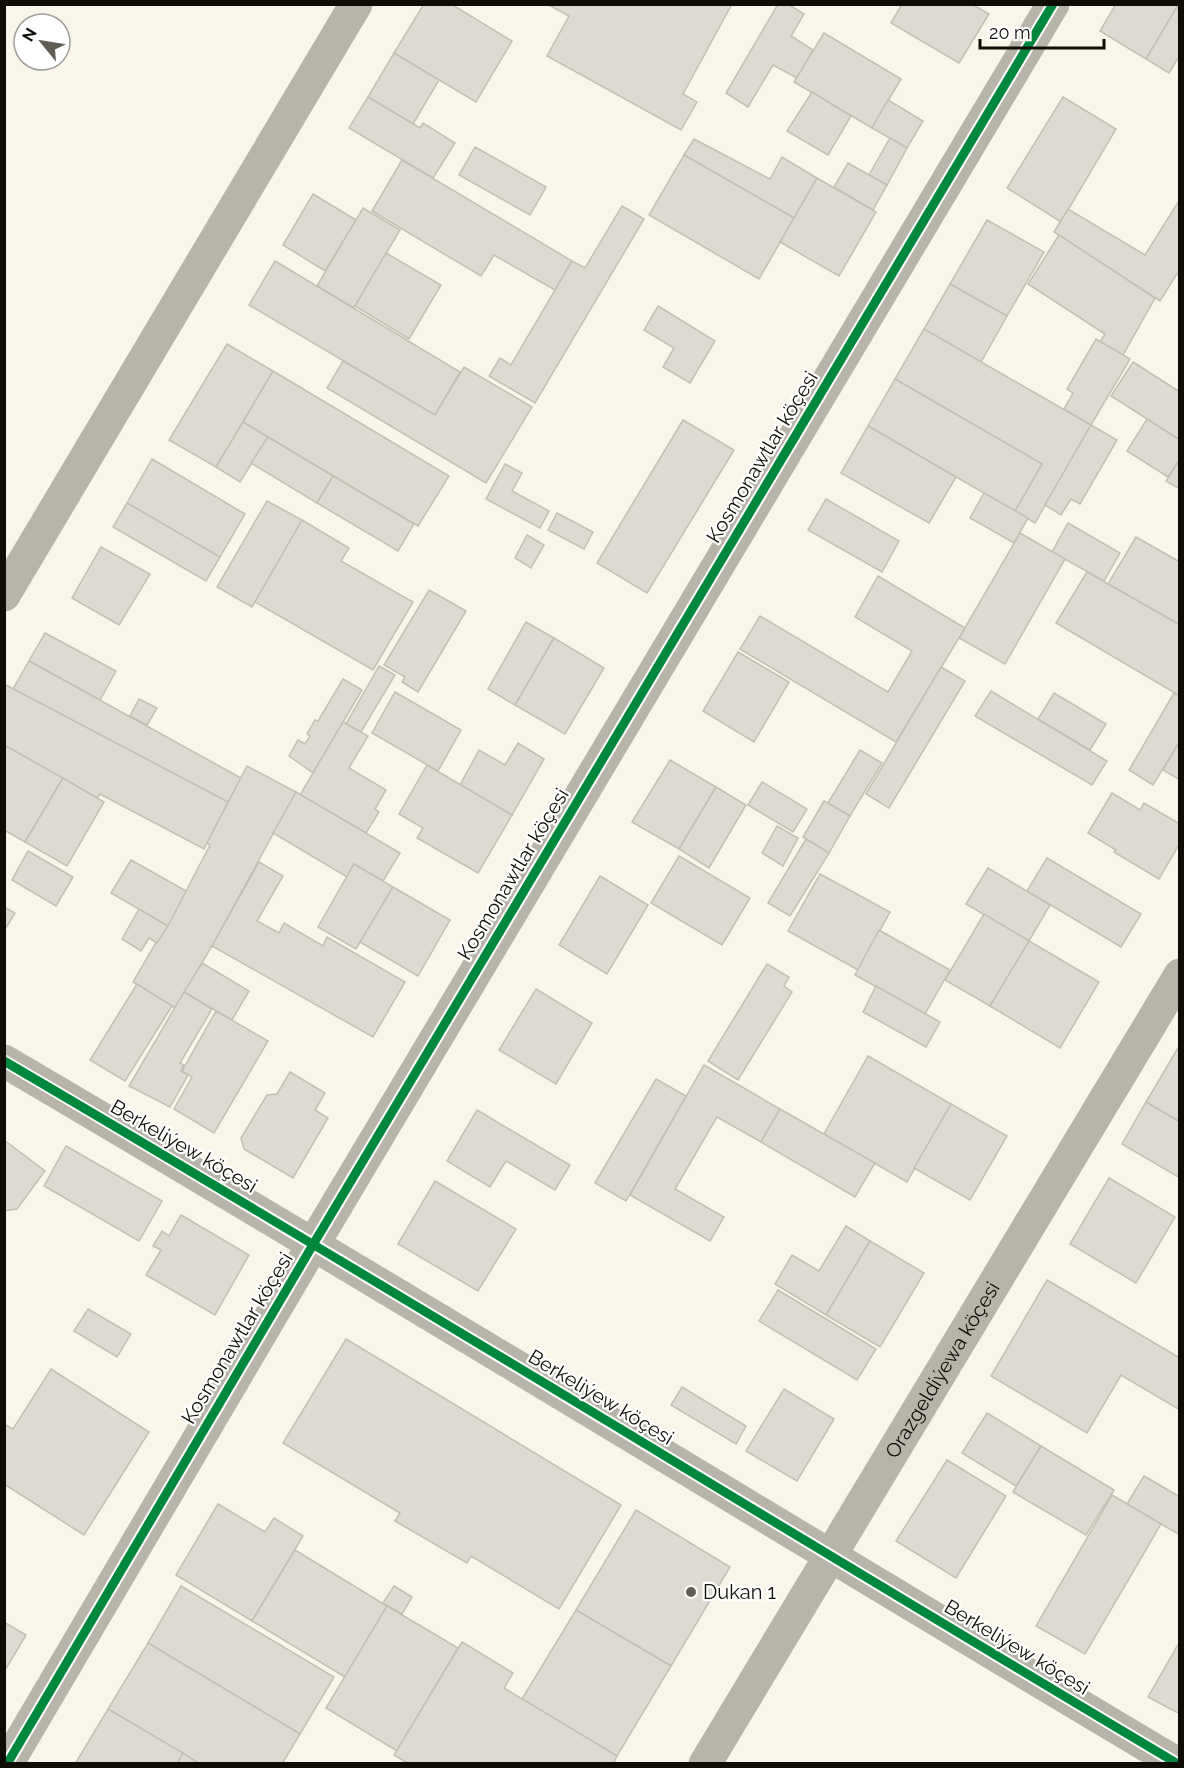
<svg xmlns="http://www.w3.org/2000/svg" width="1184" height="1768" font-family="Raleway,sans-serif">
<style>
.building{fill:#dddad1;stroke:#c2bfb5;stroke-width:1.5}
.lines{fill:none;stroke-linecap:round;stroke-linejoin:round}
.street{stroke:#b7b4aa;stroke-width:33}
.cycleway-casing{stroke:#fff;stroke-width:13}
.cycleway{stroke:#00873e;stroke-width:9}
.poi-dot{fill:#605e54;stroke:#fff;stroke-width:2}
.labels{text-anchor:middle;dominant-baseline:central;stroke-width:4.5;stroke-linejoin:round;paint-order:stroke}
.street-label{font-size:20px;fill:#0e0c05;stroke:#fff}
.poi-label{font-size:20px;fill:#0e0c05;stroke:#fff;text-anchor:start}
</style>
<rect width="100%" height="100%" fill="#f9f5e8"/>
<g class="building">
<path d="M424 4H451L512 41 476 102 394 53Z"/>
<path d="M547 4H732L683 94 697 102 681 130 547 56 569 16Z"/>
<path d="M778 4H788L804 14 791 36 813 50 797 78 773 65 748 107 726 93Z"/>
<path d="M902 4H972L989 14 959 63 891 23Z"/>
<path d="M1116 4H1179L1146 59 1100 31Z"/>
<path d="M1178 5 1180 55 1169 73 1146 59Z"/>
<path d="M824 33 901 79 872 128 794 82Z"/>
<path d="M394 53 439 80 413 124 368 97Z"/>
<path d="M812 92 851 116 828 155 787 131Z"/>
<path d="M368 97 420 128 423 123 455 143 433 178 349 128Z"/>
<path d="M1063 97 1116 129 1061 222 1007 188Z"/>
<path d="M888 100 923 121 907 148 872 128Z"/>
<path d="M890 138 907 148 887 185 869 175Z"/>
<path d="M694 139 770 179 782 157 817 178 794 218 684 155Z"/>
<path d="M475 147 546 187 530 215 459 175Z"/>
<path d="M684 155 794 218 759 279 649 215Z"/>
<path d="M402 160 572 261 555 290 494 255 481 276 372 211Z"/>
<path d="M848 163 887 185 873 210 834 187Z"/>
<path d="M817 178 876 212 839 276 780 242Z"/>
<path d="M313 194 356 220 325 271 283 245Z"/>
<path d="M1180 199V269L1160 301 1054 232 1068 209 1145 255Z"/>
<path d="M622 206 644 219 535 403 489 376 500 358 511 365 572 261 585 268Z"/>
<path d="M363 208 400 230 354 308 317 286Z"/>
<path d="M987 220 1044 252 1007 316 950 284Z"/>
<path d="M1059 235 1155 298 1123 355 1100 342 1105 334 1028 284Z"/>
<path d="M386 253 441 285 409 339 355 306Z"/>
<path d="M275 261 460 372 435 415 249 305Z"/>
<path d="M950 284 1007 316 981 362 924 329Z"/>
<path d="M658 306 715 341 690 383 663 367 674 348 644 330Z"/>
<path d="M924 329 1091 425 1035 523 1015 511 1042 464 895 379Z"/>
<path d="M1096 339 1130 359 1091 425 1064 409 1073 393 1067 389Z"/>
<path d="M227 344 273 371 216 467 169 440Z"/>
<path d="M343 361 435 415 464 367 532 407 486 483 327 388Z"/>
<path d="M1133 362 1180 392V440L1111 396Z"/>
<path d="M273 371 449 476 418 526 243 422Z"/>
<path d="M895 379 1042 464 1015 511 868 426Z"/>
<path d="M1147 419 1180 440V459L1168 477 1127 451Z"/>
<path d="M683 420 734 450 647 593 597 563Z"/>
<path d="M243 422 268 437 240 482 216 467Z"/>
<path d="M1091 425 1117 440 1080 504 1071 499 1061 515 1045 505Z"/>
<path d="M868 426 956 477 929 523 841 473Z"/>
<path d="M268 437 333 476 317 503 251 463Z"/>
<path d="M152 459 245 514 220 557 127 503Z"/>
<path d="M1180 459V489L1166 481Z"/>
<path d="M505 464 522 473 512 491 549 511 540 528 486 499Z"/>
<path d="M333 476 414 524 398 551 317 503Z"/>
<path d="M984 493 1028 518 1014 543 970 518Z"/>
<path d="M826 499 899 541 882 572 808 530Z"/>
<path d="M267 501 302 520 252 607 217 587Z"/>
<path d="M127 503 220 557 206 581 113 527Z"/>
<path d="M557 513 593 532 584 549 548 530Z"/>
<path d="M302 520 349 548 341 561 413 602 373 670 255 602Z"/>
<path d="M1068 523 1120 553 1104 581 1052 552Z"/>
<path d="M1020 533 1065 559 1005 664 959 638Z"/>
<path d="M527 535 544 545 531 568 515 558Z"/>
<path d="M1136 537 1180 562V625L1108 584Z"/>
<path d="M101 547 150 574 119 625 72 598Z"/>
<path d="M1087 572 1180 625V696L1056 623Z"/>
<path d="M878 576 965 628 896 742 740 649 760 616 888 692 912 651 855 617Z"/>
<path d="M429 590 466 611 418 692 402 682 405 677 384 665Z"/>
<path d="M526 622 554 638 515 705 488 689Z"/>
<path d="M45 633 116 671 100 700 29 661Z"/>
<path d="M554 638 604 668 565 734 515 705Z"/>
<path d="M738 652 789 682 754 742 703 711Z"/>
<path d="M29 661 241 778 228 802 13 689Z"/>
<path d="M379 666 395 675 361 732 346 724Z"/>
<path d="M941 667 965 681 889 808 866 794Z"/>
<path d="M343 679 362 690 313 773 289 756 298 740 305 744 310 736 307 734 315 720 318 721Z"/>
<path d="M4 684 228 802 204 849 100 794 97 798 4 745Z"/>
<path d="M991 691 1107 761 1092 785 975 716Z"/>
<path d="M395 692 461 730 438 771 372 733Z"/>
<path d="M1054 693 1106 724 1090 750 1038 719Z"/>
<path d="M1174 693 1180 696V741L1153 785 1129 770Z"/>
<path d="M139 699 157 708 147 725 130 716Z"/>
<path d="M343 722 368 736 349 768 386 790 375 809 379 812 366 833 300 795Z"/>
<path d="M1180 741V780L1163 770Z"/>
<path d="M518 743 544 759 512 815 460 785 479 750 505 765Z"/>
<path d="M4 745 63 778 25 842 4 830Z"/>
<path d="M860 750 882 763 850 816 828 803Z"/>
<path d="M670 760 716 787 679 849 632 822Z"/>
<path d="M427 765 512 815 478 873 417 838 423 828 399 814Z"/>
<path d="M247 766 296 792 212 946 175 1008 133 982 186 891 210 845 207 843Z"/>
<path d="M63 778 104 802 67 866 25 842Z"/>
<path d="M762 782 807 809 793 832 748 805Z"/>
<path d="M716 787 746 805 709 868 679 849Z"/>
<path d="M296 792 400 853 383 881 354 864 347 877 273 833Z"/>
<path d="M1112 793 1140 810 1144 803 1180 824V843L1159 879 1114 852 1116 850 1088 833Z"/>
<path d="M824 801 850 816 829 853 803 837Z"/>
<path d="M777 826 798 838 783 866 762 853Z"/>
<path d="M806 839 829 853 790 916 768 903Z"/>
<path d="M28 851 73 877 56 906 12 880Z"/>
<path d="M679 856 750 898 722 945 651 903Z"/>
<path d="M1047 858 1141 914 1121 947 1027 891Z"/>
<path d="M131 860 186 891 168 926 111 893Z"/>
<path d="M259 862 283 876 257 921 279 933 284 923 323 946 327 937 405 982 373 1037 212 946Z"/>
<path d="M354 864 393 887 356 949 318 927Z"/>
<path d="M988 868 1050 905 1029 941 966 904Z"/>
<path d="M820 874 890 912 858 970 788 931Z"/>
<path d="M600 876 648 905 607 974 559 945Z"/>
<path d="M393 887 450 920 418 976 360 942Z"/>
<path d="M4 907 15 913 4 931Z"/>
<path d="M139 909 168 926 157 943 149 938 141 951 122 939Z"/>
<path d="M984 914 1029 941 990 1006 945 980Z"/>
<path d="M879 930 950 970 925 1014 855 975Z"/>
<path d="M1029 941 1099 982 1060 1048 990 1006Z"/>
<path d="M202 963 249 991 232 1020 184 992Z"/>
<path d="M767 964 789 977 784 986 792 992 738 1080 708 1061Z"/>
<path d="M137 984 172 1006 125 1081 90 1060Z"/>
<path d="M876 986 940 1022 926 1047 863 1012Z"/>
<path d="M536 989 592 1023 556 1084 499 1050Z"/>
<path d="M184 992 212 1009 180 1063 184 1065 181 1071 188 1075 170 1107 129 1086Z"/>
<path d="M216 1011 268 1041 214 1133 174 1109 192 1077 182 1071Z"/>
<path d="M1178 1048 1180 1049V1122L1146 1102Z"/>
<path d="M868 1056 951 1104 907 1182 824 1134Z"/>
<path d="M704 1065 780 1109 761 1142 717 1117 675 1189 724 1217 710 1241 630 1195Z"/>
<path d="M290 1072 325 1093 315 1110 328 1118 293 1178 244 1149 241 1138 267 1095 277 1094Z"/>
<path d="M656 1079 686 1096 626 1201 595 1183Z"/>
<path d="M1146 1102 1180 1122V1178L1122 1144Z"/>
<path d="M951 1104 1007 1136 970 1200 914 1168Z"/>
<path d="M780 1109 875 1163 855 1197 761 1142Z"/>
<path d="M477 1110 570 1165 555 1190 506 1161 490 1187 447 1161Z"/>
<path d="M4 1140 45 1171 17 1209 4 1211Z"/>
<path d="M66 1146 162 1201 139 1241 44 1186Z"/>
<path d="M1109 1178 1175 1217 1136 1283 1070 1244Z"/>
<path d="M435 1181 516 1229 478 1291 398 1244Z"/>
<path d="M181 1215 249 1255 215 1315 146 1275 161 1250 153 1246 162 1231 169 1236Z"/>
<path d="M846 1226 870 1241 826 1315 775 1284 792 1255 819 1271Z"/>
<path d="M870 1241 924 1273 880 1347 826 1315Z"/>
<path d="M1047 1280 1180 1358V1410L1121 1375 1087 1433 991 1376Z"/>
<path d="M778 1290 876 1349 857 1380 759 1321Z"/>
<path d="M88 1309 131 1334 117 1357 74 1331Z"/>
<path d="M346 1339 621 1505 559 1609 471 1556 467 1563 395 1521 400 1513 283 1443Z"/>
<path d="M51 1369 149 1432 84 1535 4 1484V1424L13 1429Z"/>
<path d="M682 1387 746 1426 736 1444 671 1405Z"/>
<path d="M784 1389 834 1419 797 1481 746 1451Z"/>
<path d="M987 1413 1041 1446 1016 1486 962 1453Z"/>
<path d="M1041 1446 1114 1490 1086 1535 1013 1492Z"/>
<path d="M947 1460 1006 1496 956 1578 896 1541Z"/>
<path d="M1144 1476 1180 1497V1535L1127 1504Z"/>
<path d="M1112 1495 1161 1524 1085 1654 1036 1626Z"/>
<path d="M218 1504 265 1532 274 1518 303 1536 252 1621 176 1575Z"/>
<path d="M636 1510 730 1567 671 1666 576 1610Z"/>
<path d="M295 1550 387 1606 345 1677 252 1621Z"/>
<path d="M181 1586 334 1677 300 1734 148 1643Z"/>
<path d="M394 1586 412 1597 402 1614 383 1603Z"/>
<path d="M387 1606 458 1648 397 1751 326 1708Z"/>
<path d="M576 1610 671 1666 617 1756 522 1699Z"/>
<path d="M4 1622 26 1635 4 1672Z"/>
<path d="M1180 1641V1714L1148 1697Z"/>
<path d="M462 1642 513 1673 504 1688 617 1756 613 1764H409L394 1755Z"/>
<path d="M148 1643 300 1734 282 1764H200L108 1709Z"/>
<path d="M108 1709 183 1753 177 1764H75Z"/>
<path d="M183 1753 200 1764H177Z"/>
</g>
<g class="lines">
<g class="street">
<path d="M4 595 356 4"/>
<path d="M4 1061C398 1292 786 1531 1178 1764"/>
<path d="M7 1764 314 1243 1053 4"/>
<path id="s1" d="M705 1764 1180 975"/>
</g>
<g class="cycleway-casing">
<g id="cycleway">
<path d="M4 1061C398 1292 786 1531 1178 1764"/>
<path d="M7 1764 314 1243 1053 4"/>
</g>
</g>
<use href="#cycleway" class="cycleway"/>
</g>
<circle class="poi-dot" cx="691" cy="1592" r="6"/>
<g class="labels">
<g class="street-label">
<text transform="translate(762 457) rotate(-59)">Kosmonawtlar köçesi</text>
<text transform="translate(513 874) rotate(-59)">Kosmonawtlar köçesi</text>
<text transform="translate(184 1146) rotate(30)">Berkeliýew köçesi</text>
<text transform="translate(237 1338) rotate(-59)">Kosmonawtlar köçesi</text>
<text stroke="none"><textPath href="#s1" startOffset="460">Orazgeldiýewa köçesi</textPath></text>
<text transform="translate(601 1397) rotate(31)">Berkeliýew köçesi</text>
<text transform="translate(1017 1647) rotate(31)">Berkeliýew köçesi</text>
</g>
<g class="poi-label">
<text x="703" y="1592">Dukan 1</text>
</g>
</g>
<rect width="1184" height="1768" fill="none" stroke="#0e0c05" stroke-width="12"/>
<g transform="translate(42 42) rotate(300)"><circle r="28" fill="#ffffff" stroke="#9f9e9b" stroke-width="1.5"/>
<path d="M0-4.5L10 22L0 15L-10 22Z" fill="#605e54"/>
<text y="-9" font-size="16" font-weight="bold" text-anchor="middle" fill="#0e0c05">N</text>
</g>
<path d="M980 39v9h124v-9" fill="none" stroke="#0e0c05" stroke-width="3"/>
<text x="989" y="39" font-size="18" fill="#0e0c05" stroke="#ffffff" stroke-width="4.5" paint-order="stroke">20 m</text>
</svg>
